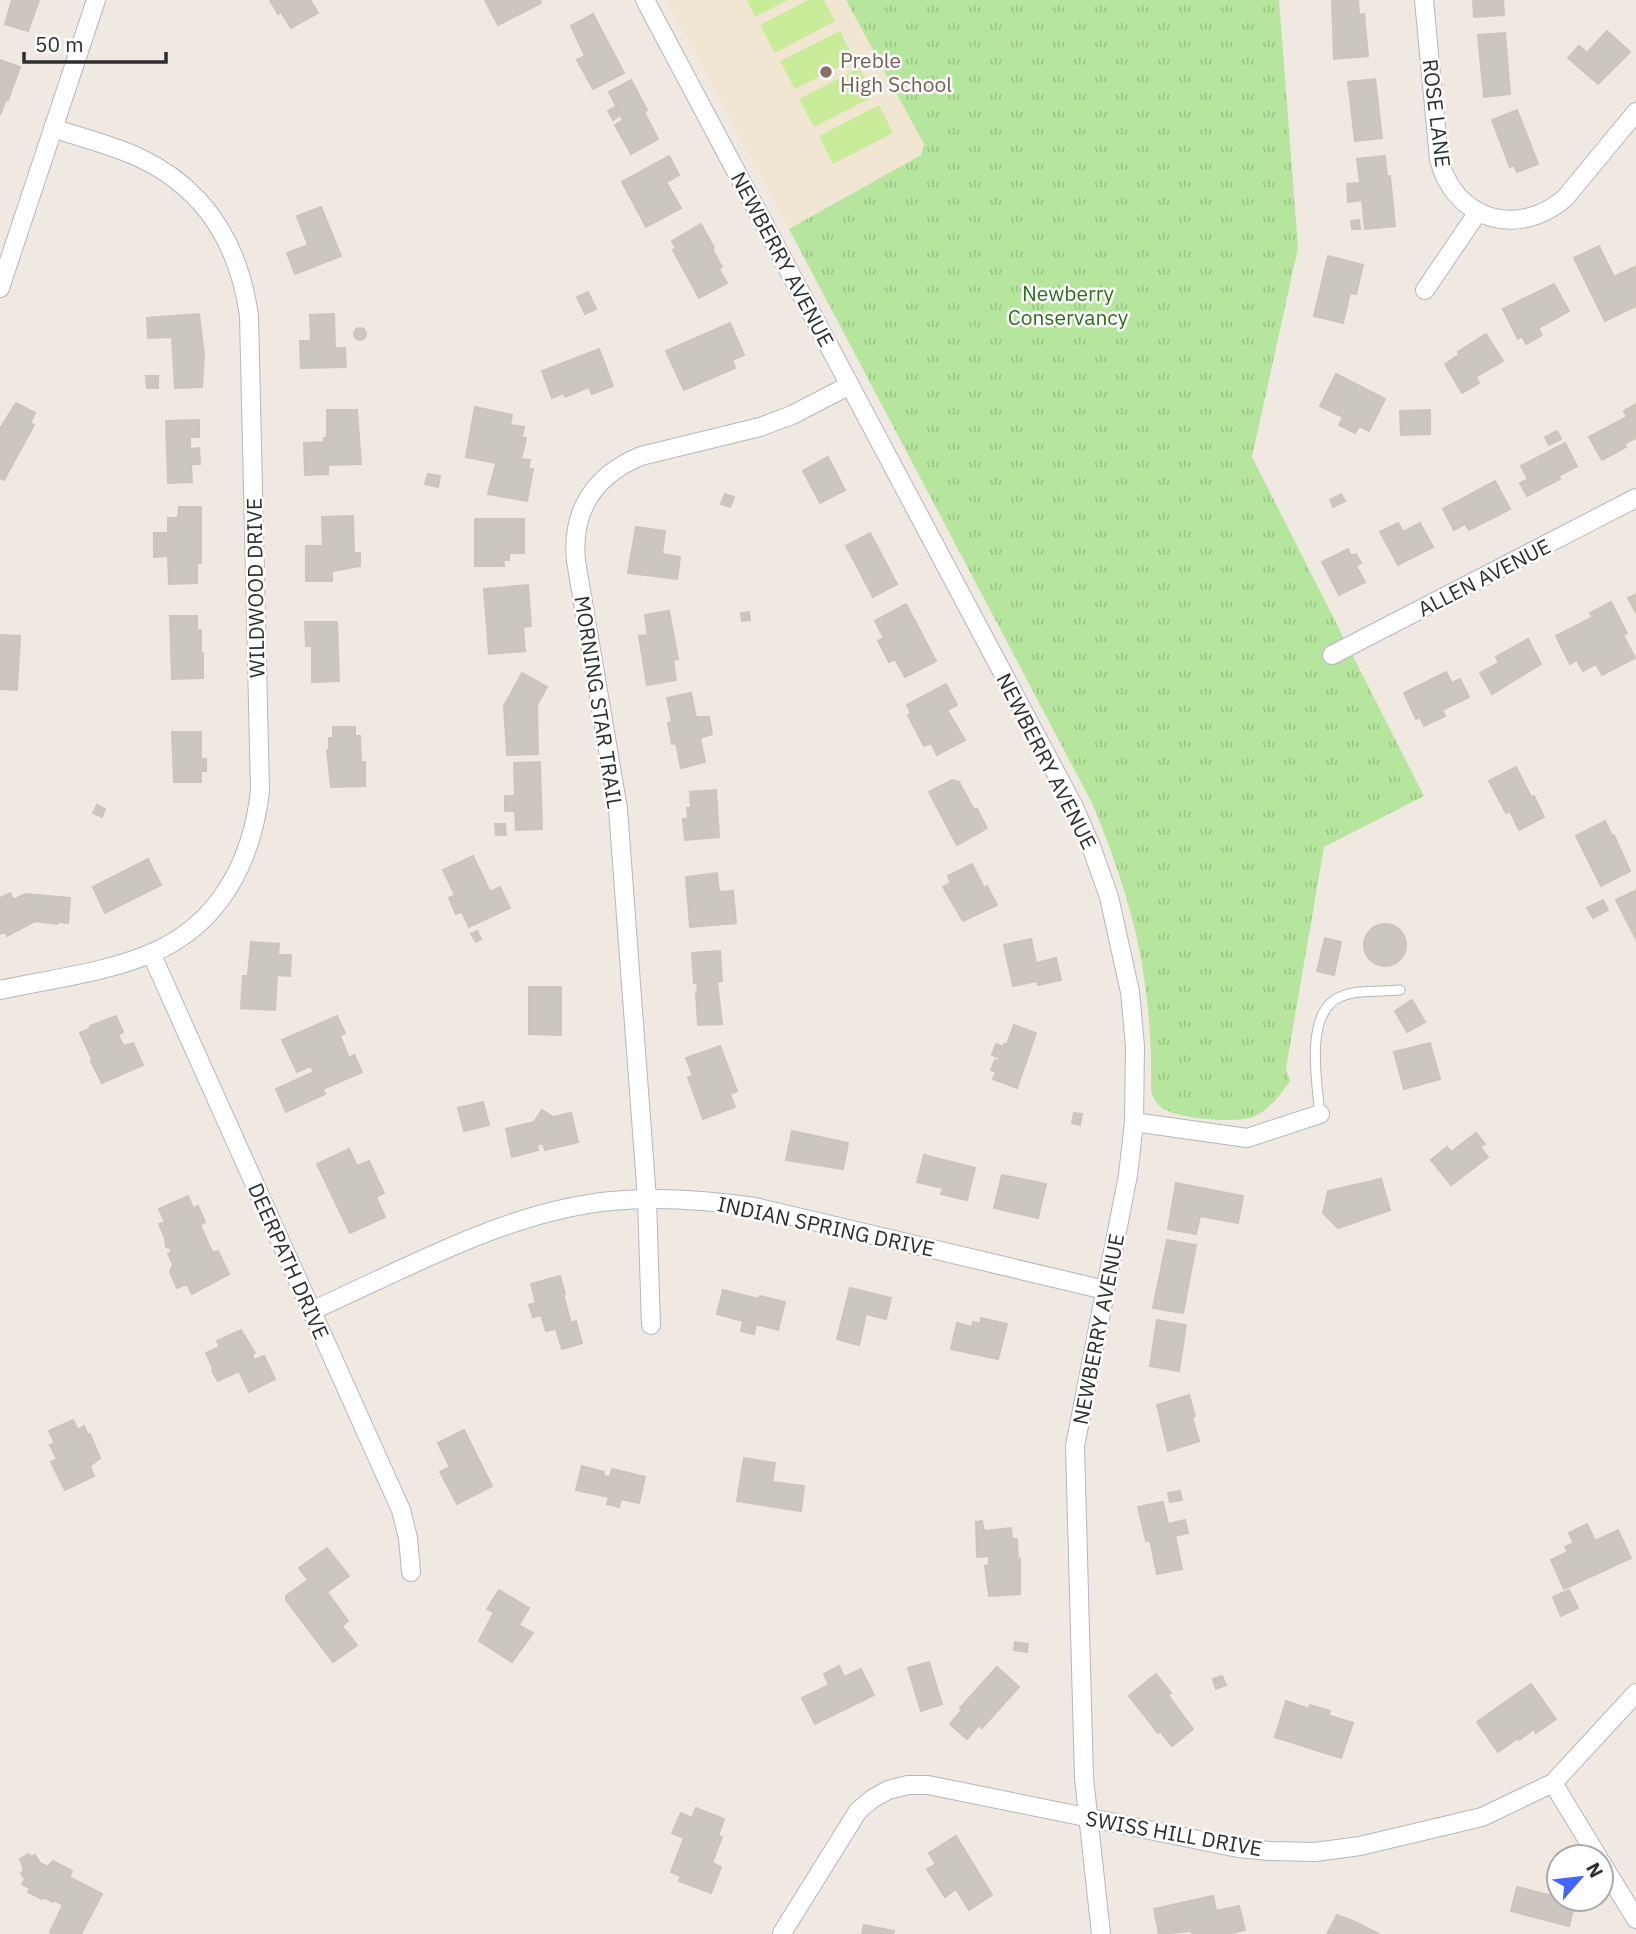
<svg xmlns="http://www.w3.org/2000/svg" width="1636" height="1934" font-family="'IBM Plex Sans',sans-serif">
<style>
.education{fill:#f0e6d1}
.park{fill:url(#park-tufts)}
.pitch{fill:#c9ec9a}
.building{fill:#cbc7bf;stroke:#cbc5ba;stroke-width:2}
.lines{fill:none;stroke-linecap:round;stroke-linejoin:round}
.service-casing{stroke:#b4b7c1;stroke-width:11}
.minor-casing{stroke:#b4b7c1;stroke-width:20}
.service{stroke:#fff;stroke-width:9}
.minor{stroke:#fff;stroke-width:18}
.education-dot{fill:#8d6e63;stroke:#fff;stroke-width:2.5}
.labels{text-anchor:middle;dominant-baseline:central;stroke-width:5;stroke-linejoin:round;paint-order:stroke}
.education-label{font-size:21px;fill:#785e54;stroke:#fff;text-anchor:start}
.street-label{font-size:21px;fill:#2e2e2e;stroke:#fff}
.park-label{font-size:21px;fill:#2c6e1b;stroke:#fff}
</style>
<defs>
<pattern id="park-tufts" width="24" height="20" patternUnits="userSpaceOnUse" patternTransform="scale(1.75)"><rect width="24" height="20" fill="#b6e59e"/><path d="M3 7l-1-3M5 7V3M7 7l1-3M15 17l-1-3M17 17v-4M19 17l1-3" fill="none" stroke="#9dc588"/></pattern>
</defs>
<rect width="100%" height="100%" fill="#efe9e1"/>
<path class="education" d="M667 0H968L921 155 789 229Z"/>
<path class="park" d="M846 0H1279L1298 248 1252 457 1424 796 1324 847 1286 1068 1290 1081C1280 1095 1270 1109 1255 1116 1238 1124 1185 1119 1168 1111 1158 1107 1154 1100 1151 1091 1153 982 1134 903 1092 803L789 229 921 155 924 144Z"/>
<g class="pitch">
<path d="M747 0H788L755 17Z"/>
<path d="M808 0H824L835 21 775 53 760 25Z"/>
<path d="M840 31 854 59 795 89 780 61Z"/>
<path d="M859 68 874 96 814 127 799 99Z"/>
<path d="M879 105 893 133 833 164 819 136Z"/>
</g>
<g class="building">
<path d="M12 0H39L28 31 5 24Z"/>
<path d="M270 0H310L318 13 291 28 281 12 278 14Z"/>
<path d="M485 0H540L541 3 498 25Z"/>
<path d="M1332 0H1358L1359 15 1364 14 1368 56 1334 59Z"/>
<path d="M1473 0H1503L1504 15 1474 17Z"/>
<path d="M593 14 624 73 593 89 577 60 585 56 571 26Z"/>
<path d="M1607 31 1630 52 1598 84 1568 58 1579 46 1587 53Z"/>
<path d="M1505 33 1510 94 1484 97 1478 35Z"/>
<path d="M0 60 20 67 8 100 6 99 0 115Z"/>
<path d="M1375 79 1382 138 1355 141 1348 82Z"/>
<path d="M631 80 647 110 644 112 658 139 631 154 615 125 623 120 609 92Z"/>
<path d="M615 107 619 116 613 120 608 111Z"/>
<path d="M1517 110 1538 164 1517 172 1514 165 1510 167 1492 120Z"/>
<path d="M669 156 679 175 666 182 681 208 646 227 622 182Z"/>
<path d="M1385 156 1387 176H1390L1395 226 1365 229 1362 200 1348 202 1347 184 1360 183 1357 159Z"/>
<path d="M321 207 341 256 295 274 287 253 308 245 297 216Z"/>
<path d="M1359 220 1360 229H1352L1351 221Z"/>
<path d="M701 224 714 248 712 249 722 267 719 269 727 283 699 298 673 250 676 248 672 241Z"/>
<path d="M1599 246 1614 277 1636 266V306L1605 321 1574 258Z"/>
<path d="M1328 256 1363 265 1356 294 1350 293 1343 323 1314 316Z"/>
<path d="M1554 284 1569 311 1538 328 1542 335 1526 344 1522 336 1518 339 1503 309Z"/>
<path d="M588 292 596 309 585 314 577 297Z"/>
<path d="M199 314 204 355 202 387 175 388 172 337 148 338 147 318Z"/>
<path d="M334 314 335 348H345L346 367 301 368 300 341H311L310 315Z"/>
<path d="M730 323 744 355 732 360 735 368 684 390 666 351Z"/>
<circle cx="360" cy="334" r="6"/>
<path d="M1486 334 1503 361 1476 377 1479 383 1462 393 1445 364 1459 355 1458 352Z"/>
<path d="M599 349 613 386 592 394 589 387 565 397 564 393 552 398 542 371Z"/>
<path d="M1336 374 1385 399 1369 431 1359 426 1355 433 1339 425 1343 417 1320 406Z"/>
<path d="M146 376H158V388H147Z"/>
<path d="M16 403 35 413 30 423 34 425 4 480 0 478V429Z"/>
<path d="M1636 404V438L1624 444 1626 447 1602 460 1589 437 1627 417 1624 411Z"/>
<path d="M475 407 512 415 510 425 524 427 522 438H526L521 459 530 460 528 468 533 469 527 501 488 494 496 463 466 457Z"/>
<path d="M327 410H357L361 464 328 465V474L305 475 304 443 324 442V438H327Z"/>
<path d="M1430 410V434L1401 435 1400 411Z"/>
<path d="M199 420V437H190V449L199 448 200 464H191L192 482 168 483 166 421Z"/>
<path d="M1557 431 1561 439 1549 445 1545 437Z"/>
<path d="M1565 443 1577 466 1559 476 1560 479 1527 496 1520 483 1528 479 1521 466Z"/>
<path d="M828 457 845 490 820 503 803 471Z"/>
<path d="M428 474 440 476 438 487 425 484Z"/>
<path d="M1495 481 1510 509 1469 530 1465 524 1454 530 1443 509Z"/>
<path d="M725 494 734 497 730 507 721 504Z"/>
<path d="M1341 494 1345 501 1333 507 1330 500Z"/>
<path d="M179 507H201V563H197V583L169 584 168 556 154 557V533H168V518H178Z"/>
<path d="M353 516 354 553H360V566L332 571V581H306V546H323L322 517Z"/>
<path d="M475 519H524V553H509V560H503L504 566H475Z"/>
<path d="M1398 523 1403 532 1420 523 1433 547 1398 565 1380 532Z"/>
<path d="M636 527 665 531 662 554 680 557 677 579 628 573Z"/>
<path d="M870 533 897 584 873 597 846 546Z"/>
<path d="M1348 549 1351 556 1356 554 1361 563 1356 566 1365 582 1339 595 1322 562Z"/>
<path d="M528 585 531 626 523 627 525 651 489 654 484 589Z"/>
<path d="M1636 594V613L1628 598Z"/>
<path d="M1611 602 1627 633 1623 635 1635 658 1602 675 1596 664 1583 671 1577 660 1570 664 1556 636 1593 617 1590 613Z"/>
<path d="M906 604 936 661 905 677 895 659 889 662 878 641 884 638 875 621Z"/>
<path d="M669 611 678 659 673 660 676 680 647 685 639 636 648 635 645 615Z"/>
<path d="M749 612 750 620 742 621 741 613Z"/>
<path d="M170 616H197V631L201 630V653H203V678L172 679Z"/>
<path d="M305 622H337L339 681 312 682V646H306Z"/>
<path d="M0 635 20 636 17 690 0 689Z"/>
<path d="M1528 639 1541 664 1492 694 1480 673 1499 663 1496 657Z"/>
<path d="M1446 672 1452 683 1460 679 1469 697 1442 710 1445 716 1424 726 1420 717 1416 719 1404 693Z"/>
<path d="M522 673 547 687 537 705 538 754 507 755 504 706Z"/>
<path d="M946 684 957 705 947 710 965 740 937 755 931 743 924 746 908 715 911 713 907 705Z"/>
<path d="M691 693 696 717H709L712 734 700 738 705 762 681 768 676 743 672 744 668 723 672 722 667 698Z"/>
<path d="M333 727H355V736H360L361 762H365V786L331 787 327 750H329V738H333Z"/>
<path d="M172 732H201V759H206V771H201V782H174Z"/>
<path d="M540 762 542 829 516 830 515 811H505V796H515L514 763Z"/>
<path d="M1516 767 1531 797 1534 796 1544 817 1519 830 1510 811 1506 813 1489 781Z"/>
<path d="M952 780 959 782 974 810 977 809 987 828 957 845 929 792Z"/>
<path d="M716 790 719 837 685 840 683 819H688L687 808H691L690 792Z"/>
<path d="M97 805 105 809 102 817 93 813Z"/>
<path d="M1605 821 1612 836 1614 835 1630 871 1601 886 1576 836Z"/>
<path d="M495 824H505L506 835H496Z"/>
<path d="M473 856 490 892 500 887 510 908 469 927 462 912 456 914 449 898 455 895 443 870Z"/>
<path d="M148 859 161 885 105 913 93 887Z"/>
<path d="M972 864 984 888 987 886 997 905 963 921 943 887 951 883 948 876Z"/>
<path d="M717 873 719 892 733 891 736 923 690 927 686 877Z"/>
<path d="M1636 890V939L1616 900Z"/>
<path d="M10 893 13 900 25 894 70 898 68 923 58 922 57 924 35 921 7 936 5 932 0 934V898Z"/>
<path d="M1603 900 1608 910 1593 918 1587 908Z"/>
<circle cx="1385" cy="945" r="21"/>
<path d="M477 931 481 939 476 942 471 934Z"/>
<path d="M1325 938 1341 942 1334 975 1317 971Z"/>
<path d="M1031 939 1036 963 1056 958 1061 980 1038 985 1037 981 1013 986 1004 945Z"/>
<path d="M251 942 279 944 278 955H291L290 976 277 975 275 1010 241 1008 243 976H248Z"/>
<path d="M720 951 722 981 717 982 722 1024 698 1025 696 992H698L697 983H694L692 953Z"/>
<path d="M529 987H561V1035L529 1034Z"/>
<path d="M1412 1000 1425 1022 1407 1032 1395 1011Z"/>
<path d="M116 1016 123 1032 118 1035 121 1041 124 1046 133 1043 143 1065 102 1083 91 1062 92 1059 80 1033 91 1028 90 1026Z"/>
<path d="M337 1016 345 1033 340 1036 349 1058 354 1055 362 1072 323 1089 325 1094 286 1112 276 1089 314 1072 311 1066 297 1072 282 1040Z"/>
<path d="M1014 1025 1036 1033 1017 1088 993 1079 996 1072 991 1070 995 1060 999 1061 1000 1058 992 1055 996 1044 1004 1047V1044H1007Z"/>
<path d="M1430 1043 1440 1079 1404 1089 1394 1052Z"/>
<path d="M720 1046 737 1091 730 1094 735 1107 703 1119 688 1077 693 1076 686 1058Z"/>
<path d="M483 1102 489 1125 464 1131 458 1108Z"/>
<path d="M542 1110 553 1117 571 1113 578 1142 545 1150 543 1143 537 1145 538 1150 512 1157 506 1129 534 1122Z"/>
<path d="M1074 1113 1082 1114 1080 1125 1072 1123Z"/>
<path d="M792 1131 848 1143 843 1169 786 1160Z"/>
<path d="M1476 1133 1485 1144 1480 1147 1488 1157 1451 1185 1431 1160 1447 1147 1451 1152Z"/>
<path d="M349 1149 357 1166 369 1161 384 1193 376 1197 385 1217 350 1233 317 1164Z"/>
<path d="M924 1155 975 1168 967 1200 941 1194 943 1188 917 1182Z"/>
<path d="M1002 1175 1046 1184 1038 1218 994 1208Z"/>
<path d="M1381 1179 1390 1210 1338 1228 1323 1213 1328 1191Z"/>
<path d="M1176 1183 1243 1196 1238 1223 1200 1216 1196 1234 1168 1229Z"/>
<path d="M188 1196 193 1208 198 1206 205 1222 200 1225 208 1243 213 1253 218 1251 229 1274 192 1294 187 1284 177 1288 170 1272 173 1264 168 1254 172 1252 170 1248 166 1247 165 1238 159 1224 165 1222 159 1209Z"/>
<path d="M1167 1240 1196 1245 1183 1313 1153 1308Z"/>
<path d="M560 1276 565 1294H563L571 1323 576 1321 582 1343 562 1349 556 1329 546 1331 541 1315 533 1317 529 1305 536 1303 531 1284Z"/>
<path d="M850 1288 891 1298 886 1319 866 1314 859 1345 837 1339Z"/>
<path d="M723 1290 759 1299 760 1296 785 1302 778 1330 756 1324 754 1334 741 1331 743 1321 717 1314Z"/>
<path d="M981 1318 1007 1324 998 1359 951 1349 957 1323 972 1327 973 1322 980 1324Z"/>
<path d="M1157 1320 1186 1325 1179 1371 1150 1366Z"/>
<path d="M241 1330 255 1353 252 1354 254 1360 264 1356 275 1379 249 1392 239 1371 218 1381 212 1371 213 1368 206 1353 220 1347 217 1341Z"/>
<path d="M1189 1395 1195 1416 1192 1417 1199 1441 1168 1451 1157 1405Z"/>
<path d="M73 1420 78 1430 84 1426 88 1435 90 1434 100 1458 90 1466 94 1476 65 1490 51 1462 57 1459 50 1445 55 1443 49 1431Z"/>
<path d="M464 1430 492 1486 457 1504 440 1472 450 1467 438 1443Z"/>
<path d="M744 1458 775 1463 772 1482 804 1486 801 1511 737 1501Z"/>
<path d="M582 1466 604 1472 603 1476 610 1477 612 1469 645 1477 639 1503 621 1499 619 1507 607 1504 609 1497 576 1490Z"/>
<path d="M1180 1491 1182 1500 1170 1502 1168 1493Z"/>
<path d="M1163 1502 1168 1524 1185 1520 1188 1533 1175 1536 1182 1569 1157 1574 1150 1540 1146 1541 1138 1507Z"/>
<path d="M982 1521 984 1531 1011 1528 1012 1539H1017L1018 1560 1020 1559V1594L989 1596 985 1566 989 1565V1556L977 1557 976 1522Z"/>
<path d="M1587 1524 1595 1541 1618 1530 1631 1558 1564 1589 1551 1560 1568 1552 1565 1547 1574 1543 1569 1533Z"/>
<path d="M327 1548 349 1576 327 1592 348 1621 342 1626 357 1645 333 1662 286 1600V1596L308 1580 299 1568Z"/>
<path d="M499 1590 529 1608 519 1625 533 1633 512 1662 479 1641 494 1612 487 1609Z"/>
<path d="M1569 1590 1578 1608 1561 1616 1553 1597Z"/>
<path d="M1015 1642 1028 1644 1027 1652 1014 1650Z"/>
<path d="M929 1662 942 1704 921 1711 908 1668Z"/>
<path d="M839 1666 844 1677 861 1669 874 1695 815 1724 802 1698 829 1685 824 1674Z"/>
<path d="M997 1667 1019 1687 982 1728 979 1725 967 1739 950 1724 962 1710 960 1708Z"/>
<path d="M1156 1674 1171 1693 1168 1695 1193 1729 1172 1746 1160 1731 1158 1733 1129 1696Z"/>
<path d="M1222 1676 1226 1685 1216 1689 1213 1679Z"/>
<path d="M1531 1684 1556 1719 1536 1733 1534 1729 1519 1740 1518 1738 1498 1752 1477 1722Z"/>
<path d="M1286 1701 1309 1709 1310 1705 1330 1711 1328 1715 1353 1723 1341 1758 1275 1737Z"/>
<path d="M696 1808 724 1819 718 1836 722 1837 712 1863 721 1867 711 1893 679 1881 681 1876 671 1872 684 1838 672 1833 681 1813 692 1818Z"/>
<path d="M956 1836 992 1895 969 1910 956 1889 945 1897 927 1869 936 1864 929 1853Z"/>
<path d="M29 1854 31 1857 35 1855 40 1863 48 1867 53 1861 72 1871 69 1877 102 1894 81 1934H52L50 1932 63 1905 54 1900 53 1902 43 1897 42 1899 28 1892 30 1888 22 1884 25 1879 21 1873 24 1871 20 1859Z"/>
<path d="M1517 1887 1557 1897 1556 1901 1574 1906 1569 1926 1511 1911Z"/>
<path d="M1213 1896 1216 1911 1239 1906 1245 1930 1227 1934H1192L1191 1931 1159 1934 1154 1909Z"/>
<path d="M1337 1915 1355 1922 1379 1934H1327Z"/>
<path d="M864 1925 894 1931 893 1934H862Z"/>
</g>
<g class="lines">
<g class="service-casing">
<path id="service" d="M1320 1114C1317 1084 1304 1012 1340 997 1357 989 1381 992 1400 990"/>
</g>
<g class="minor-casing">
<g id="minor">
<path d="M645 0 1074 807 1091 846 1109 897 1130 992 1135 1046 1134 1122 1128 1175 1075 1446 1084 1778 1101 1934"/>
<path d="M1424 0 1439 159C1454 220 1518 239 1565 198L1636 112"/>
<path d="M0 288 96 0"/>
<path d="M1425 290 1478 212"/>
<path d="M1332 655 1636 498"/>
<path d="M151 953 401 1510 408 1538 411 1572"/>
<path d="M0 990C50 979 105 973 152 953 220 924 252 861 260 791L249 316C239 245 207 190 140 158 113 145 82 138 53 128"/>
<path d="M1134 1122 1247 1138 1320 1114"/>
<path d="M311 1311C406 1269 507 1211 611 1201 660 1196 707 1200 755 1207L1105 1290"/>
<path d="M651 1325 647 1199 618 809 576 561C571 510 595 475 641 456L760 427 792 415 850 385"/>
<path d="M1553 1783 1598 1857"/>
<path d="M1601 1862 1636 1919"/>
<path d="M782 1933 858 1811 872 1799 888 1790 908 1785H928L1238 1848 1270 1851 1315 1852 1360 1846 1482 1817 1553 1783 1636 1693"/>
</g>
</g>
<use href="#service" class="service"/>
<use href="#minor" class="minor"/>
</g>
<circle class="education-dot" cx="826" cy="72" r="7"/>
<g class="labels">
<g class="education-label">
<text x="840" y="60">Preble<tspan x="840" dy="24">High School</tspan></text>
</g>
<g class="street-label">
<text transform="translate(1437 113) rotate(83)">ROSE LANE</text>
<text transform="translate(783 259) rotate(62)">NEWBERRY AVENUE</text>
<text transform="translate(1484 577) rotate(-27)">ALLEN AVENUE</text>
<text transform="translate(255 588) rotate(-91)">WILDWOOD DRIVE</text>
<text transform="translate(599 702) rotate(81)">MORNING STAR TRAIL</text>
<text transform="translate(1047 761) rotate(63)">NEWBERRY AVENUE</text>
<text transform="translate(826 1226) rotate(12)">INDIAN SPRING DRIVE</text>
<text transform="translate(289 1261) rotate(66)">DEERPATH DRIVE</text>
<text transform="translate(1098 1329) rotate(-79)">NEWBERRY AVENUE</text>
<text transform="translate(1174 1833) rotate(10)">SWISS HILL DRIVE</text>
</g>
<g class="park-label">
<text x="1068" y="293">Newberry<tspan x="1068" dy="24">Conservancy</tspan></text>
</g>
</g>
<g transform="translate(1580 1878) rotate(62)"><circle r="33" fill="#ffffff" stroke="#ababab" stroke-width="2"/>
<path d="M0-5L12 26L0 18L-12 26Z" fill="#4264fb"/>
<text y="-10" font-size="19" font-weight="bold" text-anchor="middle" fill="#2e2e2e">N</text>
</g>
<path d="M24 52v10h142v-10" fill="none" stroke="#2e2e2e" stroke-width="3.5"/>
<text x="35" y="52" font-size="21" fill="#2e2e2e" stroke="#ffffff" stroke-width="5" paint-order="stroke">50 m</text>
</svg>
